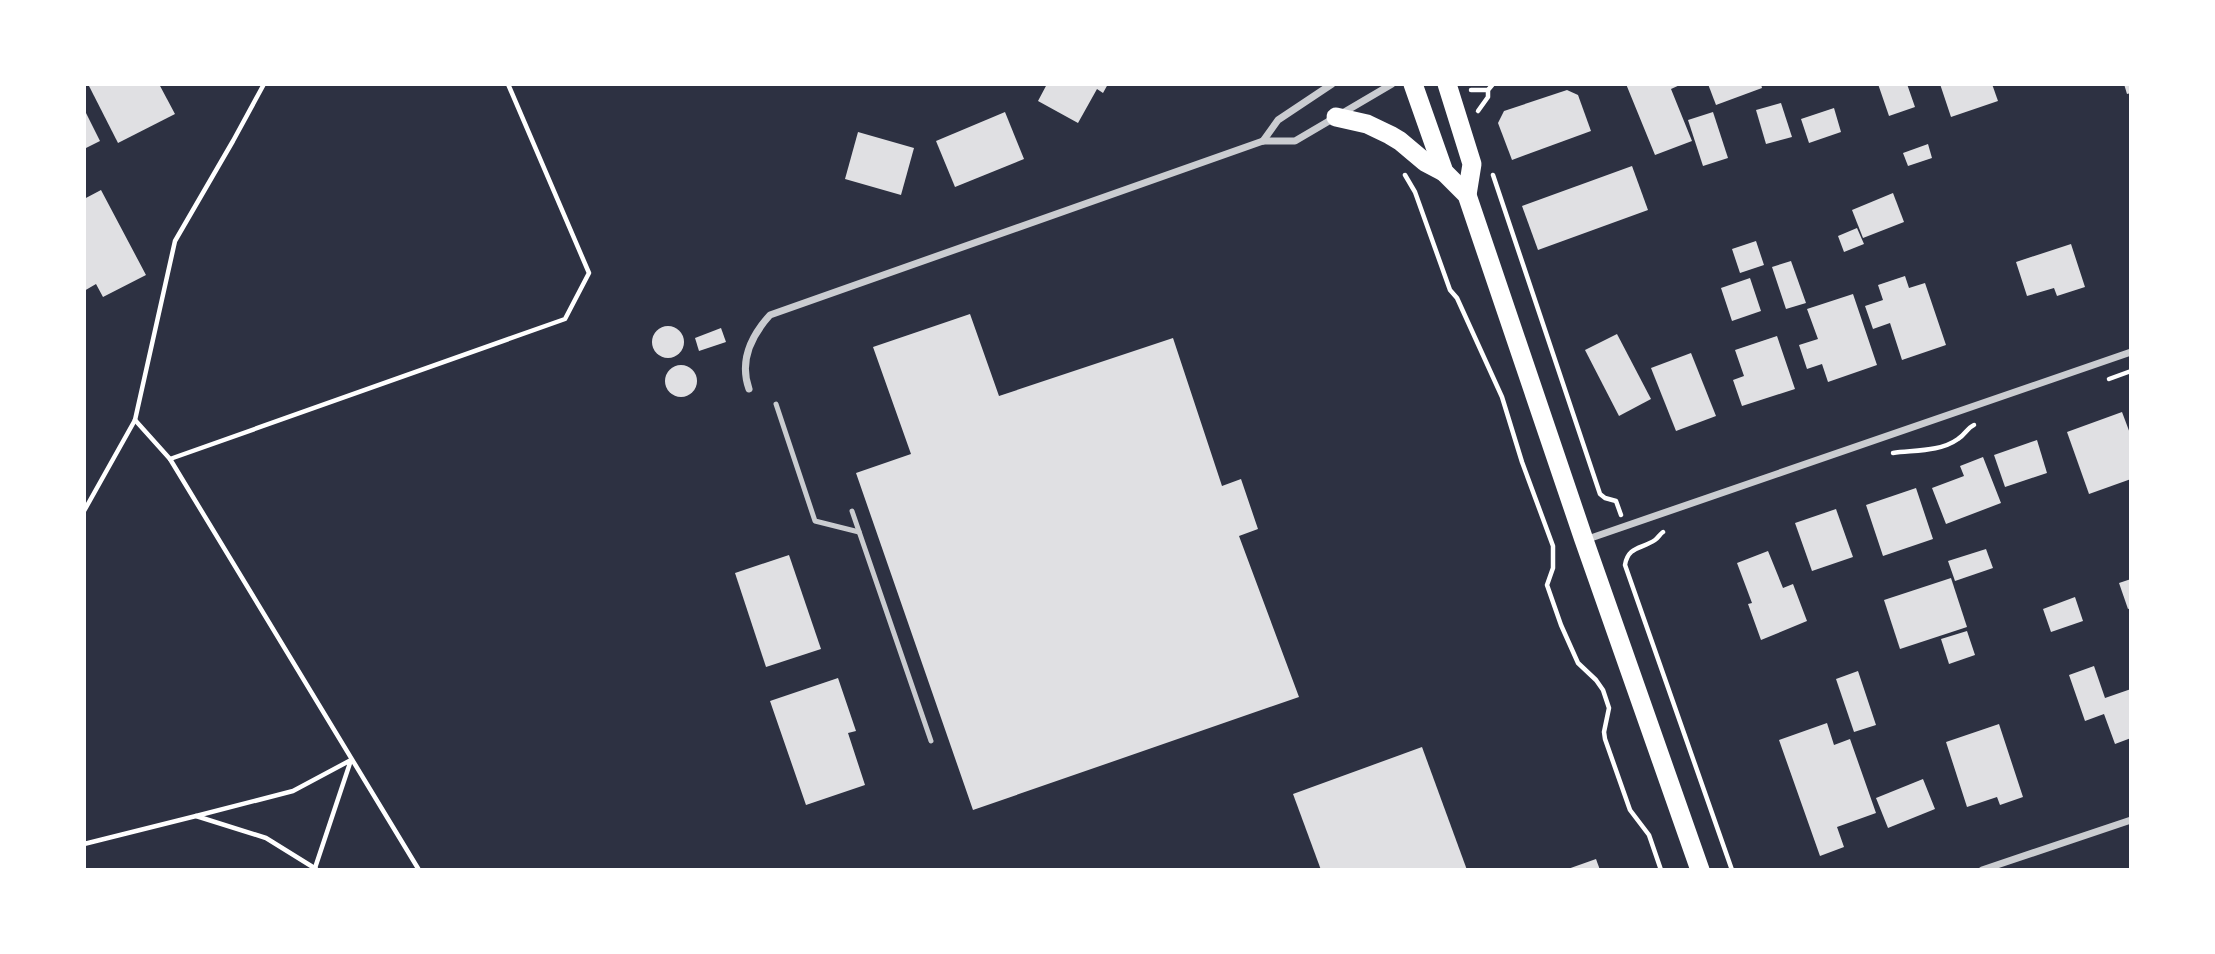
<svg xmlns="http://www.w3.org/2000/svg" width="2215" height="954" font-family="'Source Serif 4',serif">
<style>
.building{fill:#e0e0e3}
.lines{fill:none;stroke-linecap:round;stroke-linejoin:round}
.path{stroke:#fff;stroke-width:4.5}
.service{stroke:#caccd0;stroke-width:5}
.minor{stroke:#caccd0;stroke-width:7}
.trunk{stroke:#fff;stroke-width:19}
</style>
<rect width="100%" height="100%" fill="#2d3142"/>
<g class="building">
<path d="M88 84H159L175 114 118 143Z"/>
<path d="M1047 84H1108L1103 93 1097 89 1078 123 1038 101Z"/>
<path d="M1626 84H1682L1671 89 1692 141 1655 155Z"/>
<path d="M1708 84H1761L1762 88 1716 105Z"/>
<path d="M1878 84H1907L1915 107 1889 116Z"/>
<path d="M1940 84H1992L1998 101 1951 117Z"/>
<path d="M2124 84H2131V93L2127 94Z"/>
<path d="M1567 90 1578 95 1591 131 1512 160 1498 123 1504 111Z"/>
<path d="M1781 103 1792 137 1766 144 1756 110Z"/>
<path d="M1834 108 1841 132 1809 143 1801 119Z"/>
<path d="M84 109 100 141 84 149Z"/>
<path d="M1005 112 1024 159 955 187 936 141Z"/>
<path d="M1713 112 1728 158 1703 166 1688 120Z"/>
<path d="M858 132 914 148 901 195 845 179Z"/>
<path d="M1928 144 1932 158 1908 166 1903 153Z"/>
<path d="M1632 166 1648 210 1538 250 1522 206Z"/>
<path d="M101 190 146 275 103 297 96 284 84 291V199Z"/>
<path d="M1893 193 1904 222 1863 238 1852 210Z"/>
<path d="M1857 228 1864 244 1844 252 1838 236Z"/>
<path d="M1756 241 1764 265 1740 273 1732 249Z"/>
<path d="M2071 244 2085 287 2057 296 2054 288 2027 296 2016 262Z"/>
<path d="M1791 261 1806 303 1786 309 1772 267Z"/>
<path d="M1905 276 1909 288 1925 283 1946 345 1902 360 1890 323 1873 329 1865 306 1883 300 1878 285Z"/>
<path d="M1750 278 1761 311 1732 321 1721 288Z"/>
<path d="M1853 294 1877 365 1828 382 1822 364 1807 369 1799 345 1818 339 1807 309Z"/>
<path d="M970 314 999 396 1173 338 1222 486 1241 479 1258 529 1239 536 1299 697 973 810 856 473 911 454 873 347Z"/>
<circle cx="668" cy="342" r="16"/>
<path d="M721 328 726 342 699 351 695 338Z"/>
<path d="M1617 334 1651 399 1619 416 1585 350Z"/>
<path d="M1777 336 1795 389 1742 406 1733 380 1744 376 1735 350Z"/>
<path d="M1691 353 1716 416 1676 431 1651 368Z"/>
<circle cx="681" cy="381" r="16"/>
<path d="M2122 412 2131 436V479L2089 494 2067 432Z"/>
<path d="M2037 440 2047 473 2005 487 1994 455Z"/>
<path d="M1983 457 2001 503 1946 524 1932 488 1964 476 1960 466Z"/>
<path d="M1916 488 1933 539 1883 556 1866 505Z"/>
<path d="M1836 509 1853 557 1812 571 1795 523Z"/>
<path d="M1986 549 1993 568 1955 581 1948 561Z"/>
<path d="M1768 551 1783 588 1793 584 1807 621 1761 640 1748 604 1752 603 1737 563Z"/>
<path d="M789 555 821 649 766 667 735 573Z"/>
<path d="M1951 578 1967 627 1900 649 1884 600Z"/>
<path d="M2131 579V608L2128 609 2119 583Z"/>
<path d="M2075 597 2083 621 2051 632 2043 609Z"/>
<path d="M1967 631 1975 655 1949 664 1941 639Z"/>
<path d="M2094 666 2105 698 2131 689V738L2115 744 2104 714 2085 721 2069 675Z"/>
<path d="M1858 671 1876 725 1854 732 1836 679Z"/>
<path d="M838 678 856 731 848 733 865 785 806 805 770 701Z"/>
<path d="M1827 723 1834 745 1850 739 1876 813 1837 827 1844 847 1820 856 1779 740Z"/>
<path d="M1999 724 2023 797 2000 805 1997 797 1967 807 1946 742Z"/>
<path d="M1422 747 1467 870H1321L1293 794Z"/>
<path d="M1923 779 1935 809 1888 828 1876 798Z"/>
<path d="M1596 859 1600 870H1565Z"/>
</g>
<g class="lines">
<g class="path">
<path d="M1471 90H1488"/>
<path d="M1478 111 1488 97V90L1493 84"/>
<path d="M1405 175 1415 192 1450 290 1457 298 1502 397 1522 462 1553 546V568L1547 585 1561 625 1578 663 1596 680 1603 690 1609 708 1604 732 1605 739 1630 810 1649 835 1661 870"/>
<path d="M1493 175 1600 494 1605 498 1616 501 1621 515"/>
<path d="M2109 379 2131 371"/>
<path d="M135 420 170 459 419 870"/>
<path d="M1893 453C1914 450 1940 452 1958 439 1965 435 1967 428 1974 425"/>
<path d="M170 459 565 319 589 273 508 84"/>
<path d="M84 511 135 420 175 241 233 141 264 84"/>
<path d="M1663 532C1660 534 1658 538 1655 540 1642 549 1628 546 1625 565L1732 870"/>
<path d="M196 816 293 791 351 760 315 868"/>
<path d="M84 844 196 816 266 838 316 869"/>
</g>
<g class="service">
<path d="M776 404 815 521 859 532"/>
<path d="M852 511 931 741"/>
</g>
<g class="minor">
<path d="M1263 141 1278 120 1332 84"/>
<path d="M749 389C739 361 751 336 770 315L1263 141H1295L1392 84"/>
<path d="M1585 540 2131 352"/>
<path d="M1982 870 2131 820"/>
</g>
<g class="trunk">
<path d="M1413 84 1444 172 1467 195 1584 540 1700 870"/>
<path d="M1447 84 1472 164 1467 195"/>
<path d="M1336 117 1367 124 1390 135 1400 141 1425 162 1444 172"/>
</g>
</g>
<rect width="2215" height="954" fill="none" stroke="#ffffff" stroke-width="172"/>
</svg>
